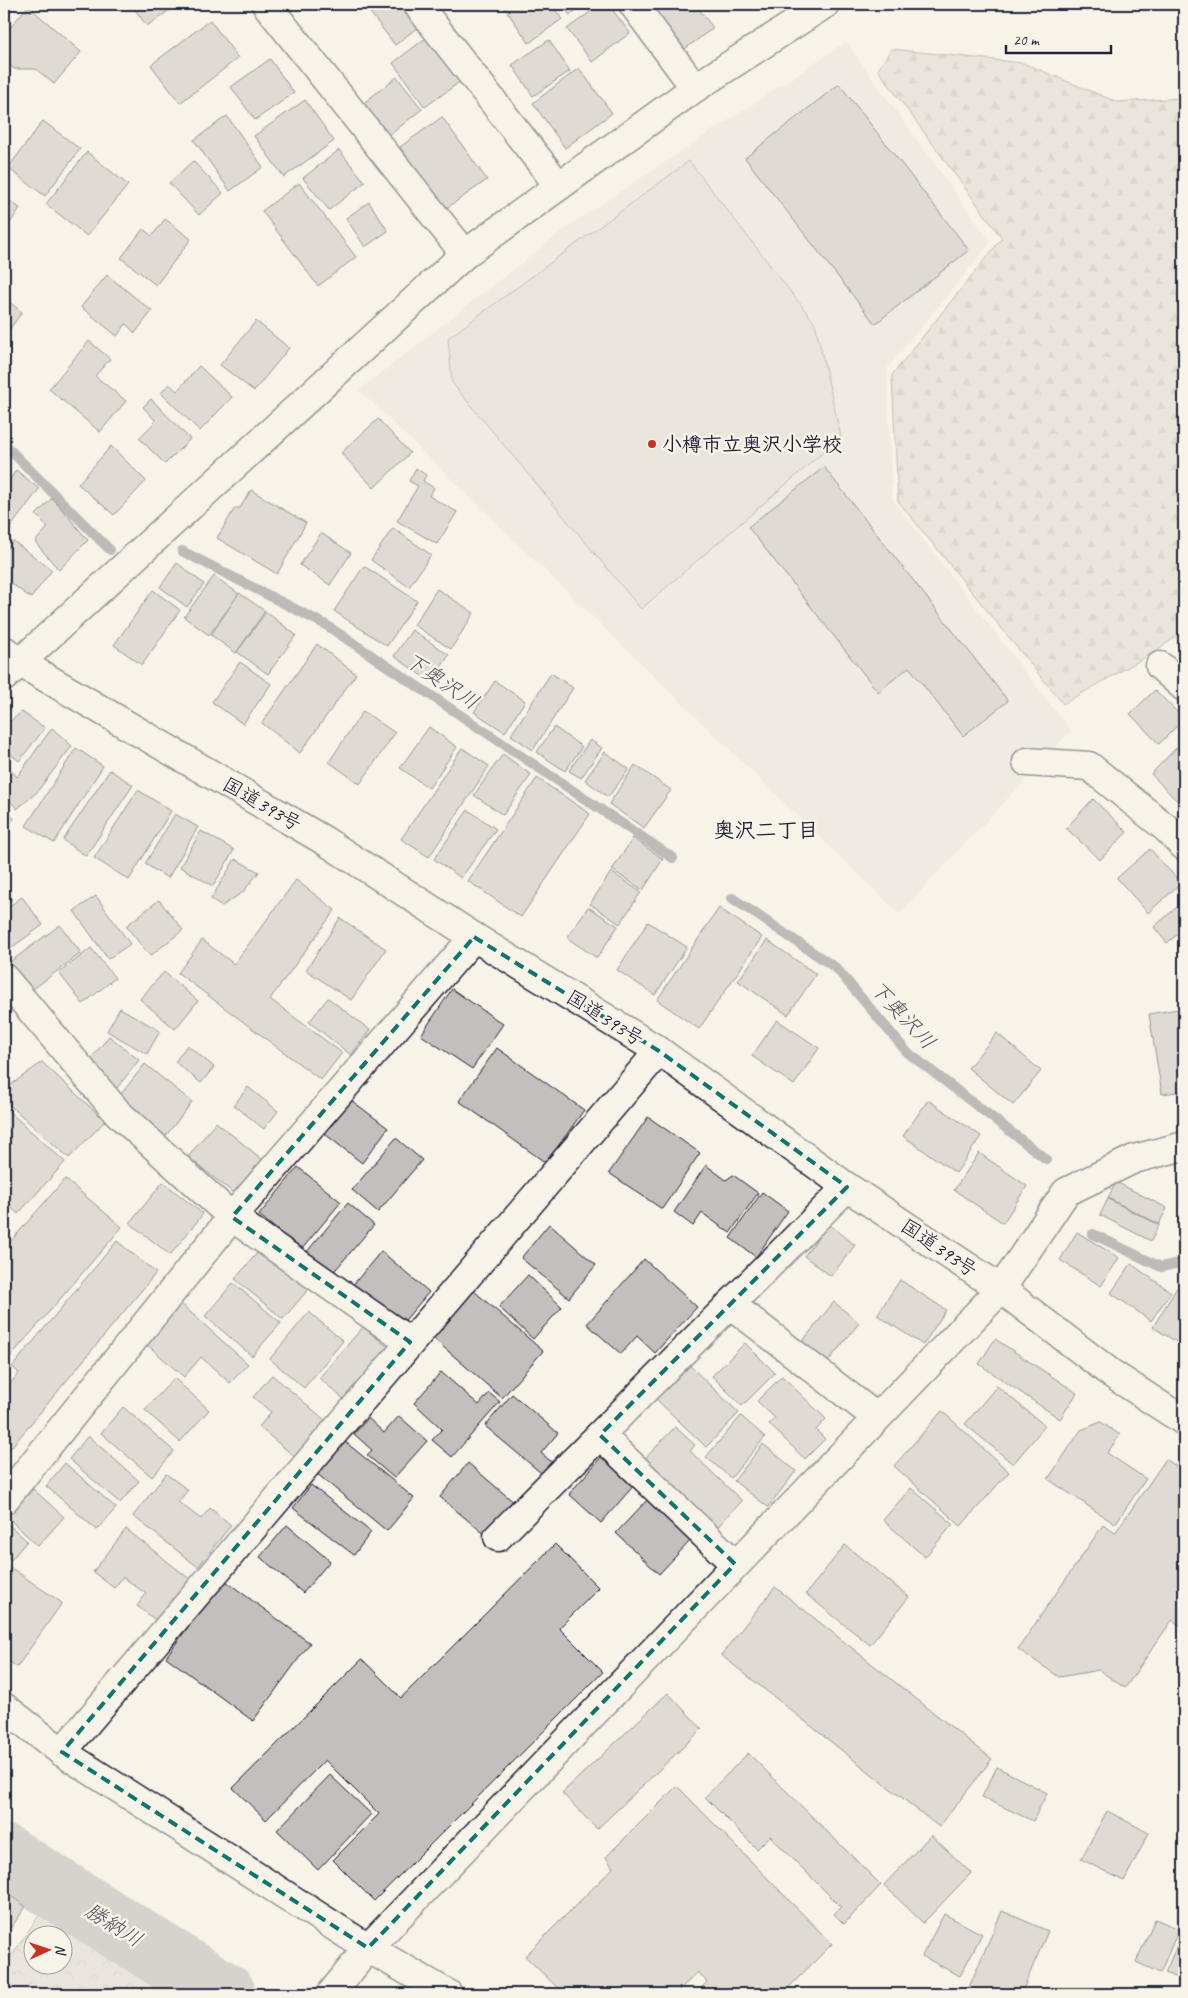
<svg xmlns="http://www.w3.org/2000/svg" width="1188" height="1998" font-family="Caveat,'Klee One',sans-serif">
<style>
.built{fill:#e7e3db}
.forest{fill:url(#forest-firs);stroke:#7d7c85}
.park{fill:url(#park-crowns);stroke:#7d7c85;fill-rule:evenodd}
.pitch{fill:#d8d5cf;stroke:#7d7c85}
.lines{fill:none;stroke-linecap:round;stroke-linejoin:round}
.stream{stroke:#76747f;stroke-width:10}
.river{stroke:#aeabad;stroke-width:64}
.building{fill:#c2bfbd;stroke:#22223b}
.minor-casing{stroke:#22223b;stroke-width:31}
.highway-casing{stroke:#22223b;stroke-width:31}
.minor{stroke:#f7f3e8;stroke-width:28}
.highway{stroke:#f7f3e8;stroke-width:28}
.marked{fill:none;stroke:#0f766e;stroke-width:4;stroke-dasharray:10 6;stroke-linejoin:round}
.poi-dot{fill:#c8321e;stroke:#f7f3e8;stroke-width:2}
.labels{text-anchor:middle;dominant-baseline:central;stroke-width:5;stroke-linejoin:round;paint-order:stroke}
.poi-label{font-size:20px;font-weight:bold;fill:#22223b;stroke:#f7f3e8;text-anchor:start}
.street-label{font-size:20px;fill:#22223b;stroke:#f7f3e8}
.water-label{font-size:21px;font-style:italic;fill:#535263;stroke:#f7f3e8}
.neighbourhood-label{font-size:21px;font-weight:bold;fill:#22223b;stroke:#f7f3e8}
</style>
<defs>
<pattern id="forest-firs" width="22" height="20" patternUnits="userSpaceOnUse" patternTransform="scale(1.25)"><rect width="22" height="20" fill="#d8d5cf"/><path d="M5 1l3.5 6h-7zM16 11l3.5 6h-7z" fill="#b9b7b3"/></pattern>
<pattern id="park-crowns" width="20" height="18" patternUnits="userSpaceOnUse" patternTransform="scale(1.25)"><rect width="20" height="18" fill="#d8d5cf"/><path d="M2 6a3 3 0 1 1 6 0M12 15a3 3 0 1 1 6 0" fill="none" stroke="#b9b7b3"/></pattern>
</defs>
<rect width="100%" height="100%" fill="#f7f3e8"/>
<filter id="ink" filterUnits="userSpaceOnUse"><feTurbulence type="fractalNoise" baseFrequency=".02" numOctaves="2"/><feDisplacementMap in="SourceGraphic" scale="10" xChannelSelector="R" yChannelSelector="G"/><feConvolveMatrix kernelMatrix="1 2 1 2 8 2 1 2 1" color-interpolation-filters="sRGB"/></filter>
<g filter="url(#ink)">
<path class="built" d="M846 42 991 242 887 369 892 499 1071 731 899 914 359 390 573 223Z"/>
<path class="forest" d="M891 49 1023 63 1117 102 1184 98V631L1151 654 1063 704 898 501 892 375 1002 238 878 70Z"/>
<path class="park" d="M40 1914 170 1994H17L4 1989V1967ZM32 1936H62V1966H32Z"/>
<path class="pitch" d="M689 161 815 323 841 437 641 609 452 383 448 338Z"/>
<g class="lines">
<g class="stream">
<path d="M4 444 110 550"/>
<path d="M182 551 326 625 673 858"/>
<path d="M732 898 836 968 907 1052 1046 1159"/>
<path d="M1093 1234 1161 1267 1184 1262"/>
</g>
<path class="river" d="M4 1856 224 1994"/>
</g>
<g class="building">
<path d="M131 4H178L147 26Z"/>
<path d="M368 4H415L427 20 395 45 365 6Z"/>
<path d="M508 4H551L562 19 529 43 504 7Z"/>
<path d="M562 4H585L570 15Z"/>
<path d="M601 4H608L630 33 592 62 567 29Z"/>
<path d="M660 4H695L713 28 678 54 648 12Z"/>
<path d="M28 6 81 52 54 84 36 69H14L4 60V35Z"/>
<path d="M210 20 238 58 180 103 151 65Z"/>
<path d="M439 28 472 73 425 107 393 63Z"/>
<path d="M549 40 570 71 533 96 512 65Z"/>
<path d="M270 59 294 93 255 120 231 87Z"/>
<path d="M579 68 612 113 565 148 533 103Z"/>
<path d="M397 77 422 109 386 138 361 105Z"/>
<path d="M839 84 969 250 875 324 745 158Z"/>
<path d="M305 100 334 141 284 177 254 136Z"/>
<path d="M227 116 263 167 230 191 194 140Z"/>
<path d="M442 117 487 180 444 210 400 147Z"/>
<path d="M43 121 80 149 45 196 8 168Z"/>
<path d="M339 150 365 182 329 210 303 178Z"/>
<path d="M87 152 128 185 87 236 46 204Z"/>
<path d="M193 161 223 193 199 215 169 183Z"/>
<path d="M299 183 356 257 318 286 262 211Z"/>
<path d="M4 197 20 208 4 232Z"/>
<path d="M369 202 388 231 365 247 346 218Z"/>
<path d="M165 219 191 239 156 285 121 258 143 229 152 236Z"/>
<path d="M107 275 152 311 135 333 126 324 117 336 81 307Z"/>
<path d="M4 298 22 312 4 337Z"/>
<path d="M256 321 289 348 254 391 220 365Z"/>
<path d="M89 341 110 359 95 376 126 401 100 432 49 389Z"/>
<path d="M199 366 232 397 200 431 161 393 169 384 177 391Z"/>
<path d="M151 399 190 439 165 464 139 438 156 421 143 407Z"/>
<path d="M378 419 410 453 374 488 341 453Z"/>
<path d="M111 446 146 481 114 515 78 484Z"/>
<path d="M824 467 1008 701 963 736 909 667 878 692 748 527Z"/>
<path d="M416 468 426 475 423 481 434 488 429 496 457 512 437 544 397 521 418 486 409 481Z"/>
<path d="M16 470 39 489 4 536V489Z"/>
<path d="M251 490 306 523 277 574 217 538 235 508H240Z"/>
<path d="M52 498 88 540 59 570 35 542 48 527 36 515Z"/>
<path d="M393 528 431 555 409 587 371 560Z"/>
<path d="M321 533 351 553 330 585 300 565Z"/>
<path d="M13 541 52 570 31 598 4 578V554Z"/>
<path d="M177 563 204 584 187 607 160 587Z"/>
<path d="M364 566 417 601 387 646 334 611Z"/>
<path d="M214 576 239 594 209 635 184 617Z"/>
<path d="M437 589 474 613 451 649 414 625Z"/>
<path d="M153 590 180 610 142 665 114 645Z"/>
<path d="M239 593 265 611 236 653 211 635Z"/>
<path d="M266 612 296 635 268 674 237 652Z"/>
<path d="M412 630 449 655 431 682 394 656Z"/>
<path d="M317 644 356 674 300 753 262 723Z"/>
<path d="M240 662 271 684 243 724 212 702Z"/>
<path d="M551 673 573 688 533 750 511 735Z"/>
<path d="M495 681 525 701 505 732 474 712Z"/>
<path d="M1155 690 1184 719 1159 744 1130 714Z"/>
<path d="M363 711 395 733 360 784 329 762Z"/>
<path d="M22 712 45 728 19 761 4 749V726Z"/>
<path d="M429 727 457 747 429 788 400 768Z"/>
<path d="M554 727 582 747 565 771 537 752Z"/>
<path d="M52 728 72 746 36 793 17 809 4 793V762L17 777Z"/>
<path d="M590 740 602 748 581 778 569 771Z"/>
<path d="M1184 740V808L1151 774Z"/>
<path d="M76 748 103 766 54 843 26 826Z"/>
<path d="M462 748 489 766 429 857 401 839Z"/>
<path d="M605 752 629 769 608 797 585 780Z"/>
<path d="M503 754 531 775 503 815 474 795Z"/>
<path d="M635 765 671 790 644 828 609 804Z"/>
<path d="M110 770 133 785 86 856 63 840Z"/>
<path d="M537 778 590 814 521 917 468 881Z"/>
<path d="M138 790 171 811 129 880 94 858Z"/>
<path d="M1093 799 1127 832 1100 860 1066 828Z"/>
<path d="M4 806 14 819 4 827Z"/>
<path d="M468 810 496 829 461 878 434 859Z"/>
<path d="M175 814 198 827 168 878 145 864Z"/>
<path d="M201 831 234 850 213 886 180 867Z"/>
<path d="M633 838 663 859 643 890 612 870Z"/>
<path d="M1150 849 1181 883 1148 913 1117 878Z"/>
<path d="M235 859 259 872 243 892 222 906 211 899Z"/>
<path d="M611 872 641 892 620 924 590 904Z"/>
<path d="M296 880 335 910 270 999 342 1053 321 1080 178 973 202 940 234 964Z"/>
<path d="M4 893 12 900 4 906Z"/>
<path d="M96 896 130 944 108 959 74 911Z"/>
<path d="M22 897 43 925 4 953V910Z"/>
<path d="M159 900 183 930 150 956 126 926Z"/>
<path d="M1184 901V929L1167 943 1154 927Z"/>
<path d="M588 907 618 926 597 958 567 938Z"/>
<path d="M719 908 762 937 699 1029 657 1000Z"/>
<path d="M340 918 386 949 351 1000 306 970Z"/>
<path d="M648 922 687 947 655 995 617 970Z"/>
<path d="M60 925 81 953 32 990 10 962Z"/>
<path d="M767 940 816 974 788 1015 738 981Z"/>
<path d="M91 948 115 978 83 1004 59 973Z"/>
<path d="M164 972 198 1001 175 1029 140 999Z"/>
<path d="M452 989 503 1024 472 1069 421 1035Z"/>
<path d="M328 998 370 1030 351 1055 309 1022Z"/>
<path d="M120 1008 160 1031 147 1054 107 1031Z"/>
<path d="M1184 1008V1091L1162 1094 1149 1014Z"/>
<path d="M777 1020 819 1048 794 1085 752 1056Z"/>
<path d="M997 1033 1041 1071 1013 1105 968 1068Z"/>
<path d="M109 1036 139 1060 113 1093 83 1069Z"/>
<path d="M187 1045 214 1067 201 1083 175 1062Z"/>
<path d="M497 1048 584 1110 546 1163 459 1101Z"/>
<path d="M42 1062 105 1121 69 1158 4 1100V1090Z"/>
<path d="M145 1064 192 1102 165 1137 117 1099Z"/>
<path d="M248 1087 278 1111 264 1129 234 1105Z"/>
<path d="M351 1100 388 1128 362 1163 325 1134Z"/>
<path d="M928 1100 981 1136 956 1173 903 1136Z"/>
<path d="M4 1107 65 1162 18 1214 4 1201Z"/>
<path d="M648 1117 700 1153 662 1209 609 1173Z"/>
<path d="M216 1122 263 1160 236 1195 188 1157Z"/>
<path d="M396 1138 422 1160 378 1212 352 1190Z"/>
<path d="M979 1153 1027 1186 1003 1223 954 1190Z"/>
<path d="M706 1165 726 1180 733 1175 758 1193 730 1233 702 1213 693 1226 674 1212Z"/>
<path d="M298 1167 341 1202 301 1250 259 1215Z"/>
<path d="M65 1179 122 1227 4 1364V1249Z"/>
<path d="M163 1182 203 1214 170 1255 130 1223Z"/>
<path d="M1116 1182 1167 1208 1159 1224 1108 1198Z"/>
<path d="M762 1192 788 1211 756 1257 730 1238Z"/>
<path d="M1108 1199 1159 1225 1151 1241 1100 1215Z"/>
<path d="M348 1203 374 1225 330 1276 305 1254Z"/>
<path d="M549 1224 596 1265 569 1298 521 1258Z"/>
<path d="M829 1224 855 1245 831 1276 804 1256Z"/>
<path d="M1077 1232 1119 1258 1101 1286 1060 1260Z"/>
<path d="M117 1241 156 1273 4 1456V1391L19 1373 12 1367Z"/>
<path d="M264 1245 312 1285 283 1319 235 1279Z"/>
<path d="M381 1251 429 1292 401 1325 353 1285Z"/>
<path d="M644 1259 697 1307 655 1353 637 1336 621 1354 587 1324Z"/>
<path d="M1131 1264 1171 1292 1151 1321 1111 1293Z"/>
<path d="M528 1275 562 1307 533 1339 499 1307Z"/>
<path d="M900 1280 946 1310 923 1345 877 1315Z"/>
<path d="M233 1283 281 1323 252 1356 205 1316Z"/>
<path d="M1178 1286 1184 1290V1347L1153 1327Z"/>
<path d="M474 1291 543 1351 502 1398 433 1338Z"/>
<path d="M179 1302 248 1364 230 1383 201 1357 184 1377 144 1342Z"/>
<path d="M834 1302 859 1323 822 1369 797 1348Z"/>
<path d="M309 1312 343 1341 304 1388 270 1359Z"/>
<path d="M363 1327 389 1348 345 1400 319 1378Z"/>
<path d="M995 1339 1077 1393 1060 1419 979 1364Z"/>
<path d="M745 1343 775 1373 742 1406 712 1376Z"/>
<path d="M689 1365 739 1413 706 1447 656 1399Z"/>
<path d="M441 1372 479 1405 489 1393 500 1402 452 1457 432 1440 442 1429 414 1403Z"/>
<path d="M272 1375 325 1420 295 1457 259 1427 271 1412 253 1397Z"/>
<path d="M782 1376 826 1419 816 1430 825 1439 805 1459 769 1424 775 1418 757 1401Z"/>
<path d="M174 1378 209 1410 180 1442 145 1410Z"/>
<path d="M997 1386 1045 1426 1013 1464 965 1424Z"/>
<path d="M512 1394 558 1433 541 1453 556 1466 547 1478 485 1426Z"/>
<path d="M123 1407 174 1451 152 1477 101 1433Z"/>
<path d="M942 1411 1009 1472 961 1526 894 1466Z"/>
<path d="M399 1416 427 1441 394 1478 367 1455 372 1450 354 1434 368 1418 384 1433Z"/>
<path d="M741 1416 765 1437 731 1478 706 1457Z"/>
<path d="M1101 1422 1120 1435 1107 1453 1146 1479 1115 1524 1048 1479 1081 1430Z"/>
<path d="M675 1427 695 1445 690 1451 742 1501 712 1533 639 1465Z"/>
<path d="M88 1436 139 1481 120 1503 69 1459Z"/>
<path d="M343 1440 414 1498 387 1531 316 1473Z"/>
<path d="M763 1444 796 1471 768 1507 734 1481Z"/>
<path d="M603 1455 636 1483 601 1523 569 1494Z"/>
<path d="M1166 1459 1184 1472V1628L1172 1620 1125 1688 1099 1670 1059 1677 1018 1649 1103 1525 1115 1533Z"/>
<path d="M65 1463 116 1508 97 1530 46 1486Z"/>
<path d="M468 1463 516 1504 488 1537 440 1497Z"/>
<path d="M166 1474 188 1490 178 1502 201 1519 210 1508 231 1525 198 1567 133 1516Z"/>
<path d="M311 1485 371 1532 354 1555 293 1508Z"/>
<path d="M911 1488 953 1524 925 1557 883 1520Z"/>
<path d="M33 1489 64 1517 38 1546 7 1517Z"/>
<path d="M649 1498 692 1539 659 1574 616 1533Z"/>
<path d="M7 1523 27 1541 11 1560 4 1554V1526Z"/>
<path d="M287 1525 330 1561 303 1593 260 1557Z"/>
<path d="M126 1529 191 1580 158 1622 137 1606 146 1594 123 1577 114 1588 93 1572Z"/>
<path d="M555 1544 599 1588 559 1628 603 1672 374 1901 333 1860 379 1814 325 1760 266 1820 233 1788 362 1659 401 1698Z"/>
<path d="M845 1545 909 1597 870 1645 806 1594Z"/>
<path d="M4 1563 62 1603 17 1667 4 1658Z"/>
<path d="M223 1579 310 1643 253 1721 166 1657Z"/>
<path d="M775 1587 992 1759 939 1827 721 1655Z"/>
<path d="M668 1693 702 1729 597 1829 562 1793Z"/>
<path d="M748 1753 881 1885 844 1924 834 1914 841 1907 770 1836 757 1849 705 1797Z"/>
<path d="M997 1767 1047 1793 1033 1821 982 1797Z"/>
<path d="M330 1775 371 1814 318 1870 277 1830Z"/>
<path d="M677 1786 832 1944 782 1994H702L698 1991 707 1982 698 1972 675 1994H564L525 1956 613 1868 606 1857Z"/>
<path d="M1107 1811 1149 1833 1124 1881 1081 1859Z"/>
<path d="M931 1835 971 1873 923 1923 884 1885Z"/>
<path d="M4 1891 26 1907 4 1937Z"/>
<path d="M1002 1911 1048 1931 1021 1994H966Z"/>
<path d="M944 1914 982 1934 960 1976 922 1956Z"/>
<path d="M1155 1919 1179 1929 1160 1973 1136 1962Z"/>
<path d="M1184 1929V1981L1165 1973Z"/>
</g>
<g class="lines">
<g class="minor-casing">
<g id="minor">
<path d="M266 4 465 254"/>
<path d="M417 4 559 186"/>
<path d="M633 4 695 88"/>
<path d="M1160 666 1184 687"/>
<path d="M4 677 465 254 695 88 825 4"/>
<path d="M1027 762 1089 766 1166 828 1184 846"/>
<path d="M4 978 118 1113 232 1217 410 1342"/>
<path d="M730 1304 876 1417"/>
<path d="M600 1435 735 1564"/>
<path d="M4 1500 232 1217 474 937"/>
<path d="M498 1537 847 1187"/>
<path d="M4 1707 62 1752 368 1948 448 1994"/>
<path d="M62 1752 659 1051"/>
<path d="M331 1994 368 1948 1001 1289 1066 1192 1134 1159 1184 1146"/>
</g>
</g>
<g class="highway-casing">
<path id="highway" d="M4 650 21 663 325 841 474 937 659 1051 847 1187 1001 1289 1112 1374 1184 1421"/>
</g>
<use href="#minor" class="minor"/>
<use href="#highway" class="highway"/>
</g>
</g>
<path d="M0 0H1188V1998H0ZM474 937 659 1051 847 1187 600 1435 735 1564 368 1948 62 1752 410 1342 232 1217Z" fill="#f7f3e8" fill-opacity=".55" fill-rule="evenodd"/>
<path class="marked" d="M474 937 659 1051 847 1187 600 1435 735 1564 368 1948 62 1752 410 1342 232 1217Z"/>
<circle class="poi-dot" cx="652" cy="444" r="5"/>
<g class="labels">
<g class="poi-label">
<text x="662" y="444">小樽市立奥沢小学校</text>
</g>
<g class="street-label">
<text transform="translate(262 804) rotate(30)">国道393号</text>
<text transform="translate(605 1018) rotate(32)">国道393号</text>
<text transform="translate(939 1248) rotate(34)">国道393号</text>
</g>
<g class="water-label">
<text transform="translate(442 681) rotate(34)">下奥沢川</text>
<text transform="translate(903 1015) rotate(47)">下奥沢川</text>
<text transform="translate(114 1925) rotate(32)">勝納川</text>
</g>
<g class="neighbourhood-label">
<text x="766" y="830">奥沢二丁目</text>
</g>
</g>
<rect width="1188" height="1998" fill="none" stroke="#f7f3e8" stroke-width="20"/>
<rect x="10" y="10" width="1168" height="1978" fill="none" stroke="#22223b" stroke-width="2" filter="url(#ink)"/>
<g transform="translate(48 1950) rotate(87)"><circle r="24" fill="#f7f3e8" stroke="#a29fa3"/>
<path d="M0-4L9 19L0 12L-9 19Z" fill="#c8321e"/>
<text y="-8" font-size="14" font-weight="bold" text-anchor="middle" fill="#22223b">N</text>
</g>
<path d="M1006 45v8h105v-8" fill="none" stroke="#22223b" stroke-width="2.5"/>
<text x="1013" y="45" font-size="15" fill="#22223b" stroke="#f7f3e8" stroke-width="4" paint-order="stroke">20 m</text>
</svg>
